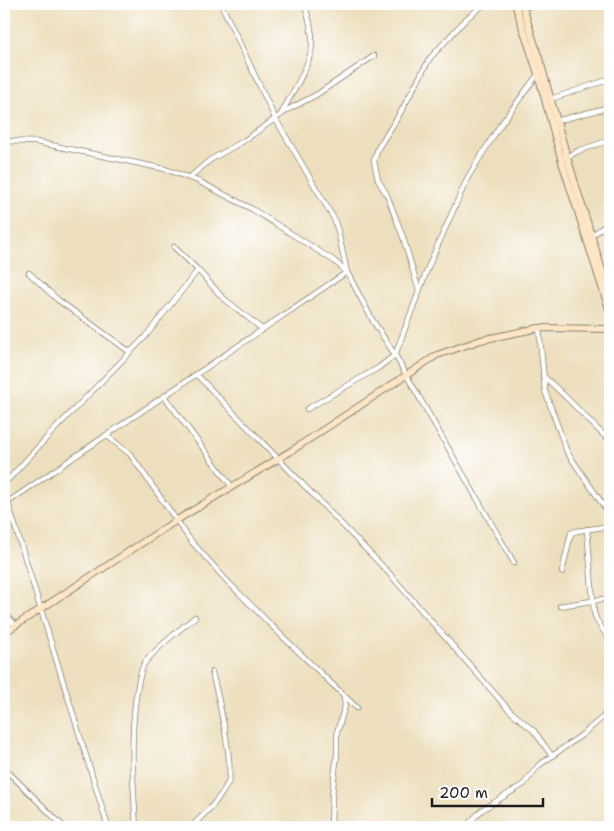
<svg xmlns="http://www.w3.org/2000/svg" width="614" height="831" font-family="'Shantell Sans',sans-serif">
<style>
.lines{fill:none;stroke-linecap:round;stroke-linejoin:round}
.street-casing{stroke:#847e6c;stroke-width:6}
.secondary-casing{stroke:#847e6c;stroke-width:8}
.street{stroke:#fff;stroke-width:4.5}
.secondary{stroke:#fde5c5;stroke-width:6}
</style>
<rect width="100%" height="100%" fill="#fff"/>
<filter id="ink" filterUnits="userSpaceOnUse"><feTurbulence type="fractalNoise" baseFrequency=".02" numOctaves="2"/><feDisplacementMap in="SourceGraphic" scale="10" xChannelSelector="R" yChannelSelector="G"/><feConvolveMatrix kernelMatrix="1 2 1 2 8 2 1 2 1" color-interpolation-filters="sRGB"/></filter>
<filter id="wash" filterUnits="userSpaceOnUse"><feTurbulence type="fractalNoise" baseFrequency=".0096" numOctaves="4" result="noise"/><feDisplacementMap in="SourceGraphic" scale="20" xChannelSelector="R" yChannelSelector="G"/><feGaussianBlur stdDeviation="1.12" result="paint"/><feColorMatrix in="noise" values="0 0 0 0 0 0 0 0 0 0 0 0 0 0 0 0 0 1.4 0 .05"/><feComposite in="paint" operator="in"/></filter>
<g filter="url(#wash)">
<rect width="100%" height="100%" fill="#eddfbd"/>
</g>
<g filter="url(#ink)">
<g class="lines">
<g class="street-casing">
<g id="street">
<path d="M523 7 537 4"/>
<path d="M551 99 610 79"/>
<path d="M281 114C290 97 310 65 312 46 313 31 309 18 304 4"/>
<path d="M556 121 610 107"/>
<path d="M4 141 36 142 165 169 198 181 252 209 333 260 347 272 373 321 395 355 514 563"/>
<path d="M565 158 578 151 610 140"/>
<path d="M189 178 210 160 245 140 289 109 316 95 374 56"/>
<path d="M591 236 605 226 610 221"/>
<path d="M174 247 198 270 222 297 262 329"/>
<path d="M29 273 58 300 130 352"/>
<path d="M419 291 403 237 387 195 378 180 374 161 378 148 398 117 430 58 467 18 485 4"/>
<path d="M539 328 545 391 567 452 610 515"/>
<path d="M196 374 388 572 509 710 534 731 552 756"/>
<path d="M543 376C567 396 587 420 610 441"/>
<path d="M164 396 232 487"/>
<path d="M307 409 378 368 395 355 429 265 468 177 499 127 538 74"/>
<path d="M106 435 130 454 191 541 228 582 281 635 357 708"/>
<path d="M4 484 54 430 145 337 198 270"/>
<path d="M4 490 108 827"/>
<path d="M8 502 347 272 338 231 334 219 275 118 221 4"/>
<path d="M587 529 594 612 596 619 610 641"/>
<path d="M562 572 571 533 577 531 610 526"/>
<path d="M560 606 610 598"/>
<path d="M4 612 15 625"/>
<path d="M4 768 64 827"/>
<path d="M136 827C133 784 130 740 136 697 138 686 139 674 144 664 151 652 183 627 195 617"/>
<path d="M191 827C205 813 219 801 228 783 235 767 217 691 212 672"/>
<path d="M331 827 332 795 337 754V732L345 706 344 696"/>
<path d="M465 827 482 810 524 784 538 766 583 734 603 717 610 707"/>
</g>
</g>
<g class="secondary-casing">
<g id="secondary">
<path d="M515 4 538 74 562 162 610 312"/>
<path d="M522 4 542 68 567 157 610 296"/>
<path d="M4 633 177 520 291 451 437 355 481 340 539 328 610 329"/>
</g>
</g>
<use href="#street" class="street"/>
<use href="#secondary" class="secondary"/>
</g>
</g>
<rect width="614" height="831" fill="none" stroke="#fff" stroke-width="20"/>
<path d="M432 798v8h111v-8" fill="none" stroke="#1c1c1c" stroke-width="2.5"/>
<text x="439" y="798" font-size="15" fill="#1c1c1c" stroke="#ffffff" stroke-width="4" paint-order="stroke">200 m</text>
</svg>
